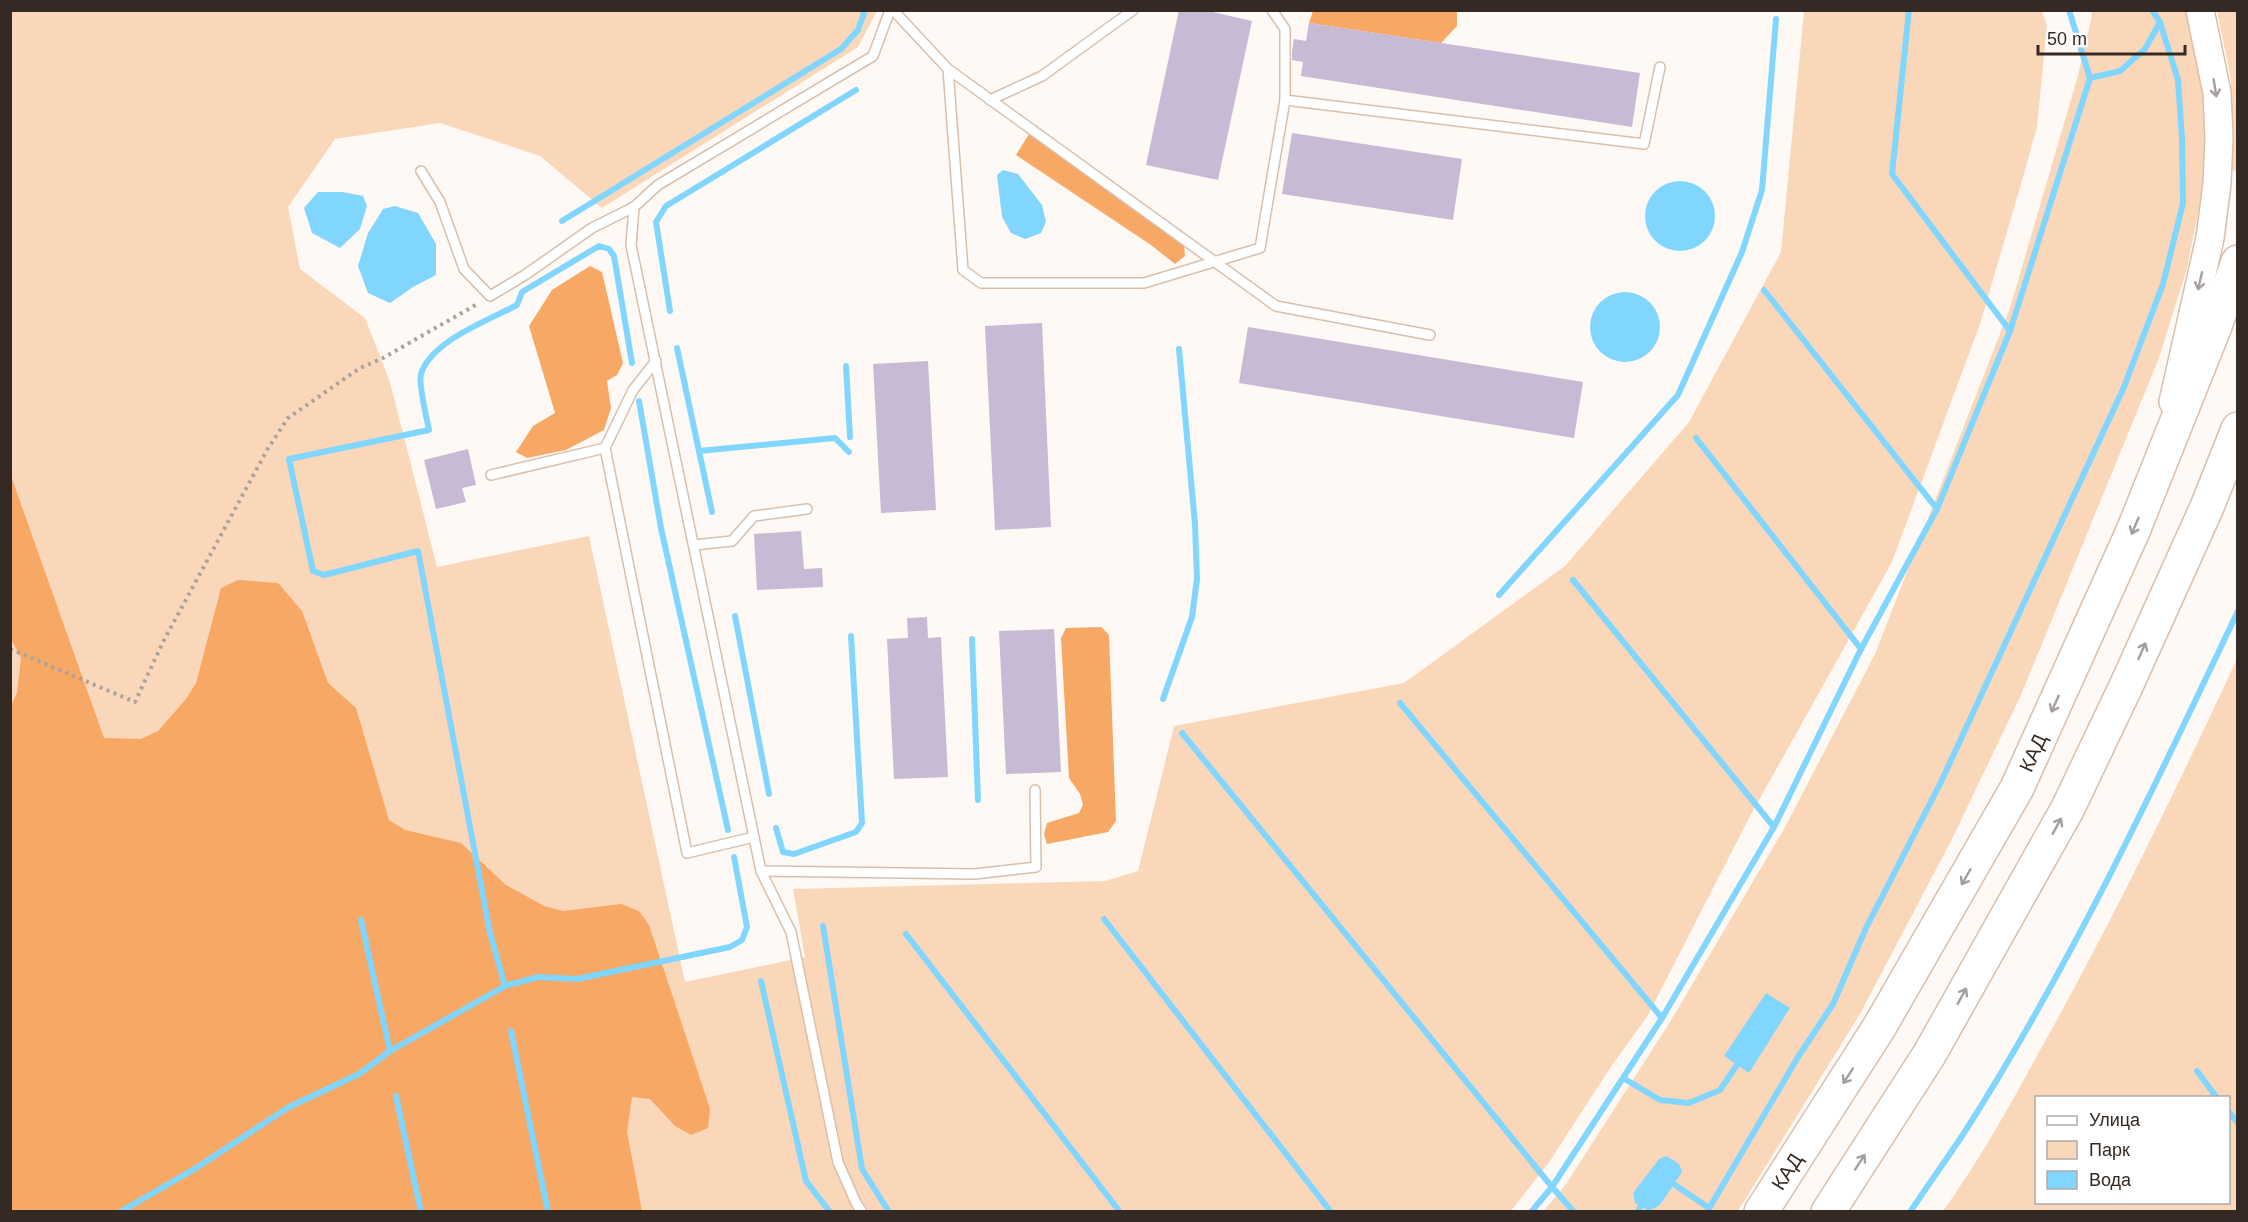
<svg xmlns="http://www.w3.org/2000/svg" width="2248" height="1222" font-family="Arial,sans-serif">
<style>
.green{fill:#fbd7ba;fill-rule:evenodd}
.forest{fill:#f6a864}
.water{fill:#81d6ff}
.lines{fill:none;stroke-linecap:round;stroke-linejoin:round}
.stream{stroke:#81d6ff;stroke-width:6}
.building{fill:#c6bad4}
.lane-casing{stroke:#d8bfac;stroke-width:12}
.secondary-casing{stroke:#d8bfac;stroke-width:30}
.highway-casing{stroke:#d8bfac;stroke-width:36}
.path{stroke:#aaa39d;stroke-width:4;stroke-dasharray:3 4.5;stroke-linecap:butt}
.lane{stroke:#fff;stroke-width:9}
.secondary{stroke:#fff;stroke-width:27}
.highway{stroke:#fff;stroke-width:33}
.oneway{stroke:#a49f9c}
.labels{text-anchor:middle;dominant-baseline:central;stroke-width:6;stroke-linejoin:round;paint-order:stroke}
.street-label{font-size:20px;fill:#342a23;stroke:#fff}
</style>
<rect width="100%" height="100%" fill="#fef9f5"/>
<g class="green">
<path d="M10 11H877L858 47 602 208 540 156 440 123 335 139 288 207 300 269 365 318 390 382 437 567 589 536 685 982 805 957 793 889 1105 881 1138 871 1174 726 1404 683 1565 566 1689 422 1781 252 1804 11H2042L2047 25 2037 127 2023 177 1980 324 1892 562 1749 818 1647 1017 1612 1065 1550 1161 1511 1211 11 1212Z"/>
<path d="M2090 11H2189L2204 95 2207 167 2187 268 2159 358 2021 695 1952 839 1860 1014 1738 1211 1543 1212 1566 1184 1670 1022 1784 829 1875 654 2010 308 2077 79 2092 16Z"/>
<path d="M2217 11H2237V172L2232 169 2231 79Z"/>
<path d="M2237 659V1211H1943C1979 1161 2009 1107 2039 1052 2111 924 2175 792 2237 659ZM2036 1098H2228V1202H2036Z"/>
</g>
<g class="forest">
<path d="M1313 11 1457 10V26L1441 43 1309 23Z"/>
<path d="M1029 134 1184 245 1185 256 1175 264 1151 245 1016 155Z"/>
<path d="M590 266 602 272 623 363 617 375 607 381 611 408 604 430 566 450 527 458 516 452 533 426 555 413 529 326 552 290Z"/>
<path d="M11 476 104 738 141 739 158 731 186 699 196 683 221 588 238 580 278 583 302 611 328 683 356 708 389 820 405 830 461 843 506 885 544 906 563 911 621 904 639 911 649 925 710 1109 708 1128 691 1135 675 1126 650 1099 632 1097 627 1132 642 1211H11L10 708 17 693 21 658 11 639Z"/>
<path d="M1101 627 1109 635 1116 821 1108 832 1047 844 1044 834 1047 823 1079 813 1083 805 1080 794 1069 778 1061 638 1066 628Z"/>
</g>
<g class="water">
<path d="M1003 170 1018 174 1042 205 1046 222 1041 233 1025 239 1011 233 1002 217 997 175Z"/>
<circle cx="1680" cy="216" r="35"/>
<path d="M318 192H342L363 196 367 206 360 229 340 248 312 233 304 208Z"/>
<path d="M395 206 418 213 436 244V275L413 287 390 303 368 293 358 266 368 233 383 209Z"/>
<circle cx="1625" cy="327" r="35"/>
<path d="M1766 993 1790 1008 1749 1073 1724 1056Z"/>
<path d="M1667 1156 1679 1164 1682 1172 1660 1205 1649 1211 1635 1203 1633 1193 1659 1159Z"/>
</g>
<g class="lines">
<g class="stream">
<path d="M1909 10 1892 174 2010 331"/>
<path d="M2090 78 2120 71 2145 49 2160 22"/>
<path d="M562 221 841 49 858 30 865 10"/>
<path d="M1764 290 1937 509"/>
<path d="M670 311 656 222 666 206 856 90"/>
<path d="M677 348 712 512"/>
<path d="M846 366 850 437"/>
<path d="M639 401 661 528 728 830"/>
<path d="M1696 438 1861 649"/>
<path d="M699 451 835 438 849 452"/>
<path d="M1573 580 1774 827"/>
<path d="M1499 595 1678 395 1742 252 1762 190 1776 19"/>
<path d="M735 616 769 794"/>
<path d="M972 639 978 800"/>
<path d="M1163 699 1192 617 1197 579 1195 524 1179 349"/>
<path d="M1400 703 1662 1018"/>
<path d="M1182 733 1552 1187 1574 1212"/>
<path d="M776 828 783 852 794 854 856 832 862 823 851 636"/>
<path d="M1104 919 1331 1212"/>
<path d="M361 920 390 1051"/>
<path d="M823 926 862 1169 889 1212"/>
<path d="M906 934 1120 1212"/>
<path d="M761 981 806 1181 830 1212"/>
<path d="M505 986 490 933 418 551 324 575 313 571 289 459 429 430C427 419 418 383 421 374 431 341 487 321 517 305L522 292 599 246 609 249 614 256 632 363"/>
<path d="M511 1031 548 1212"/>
<path d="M2197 1071 2217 1098"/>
<path d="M1623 1078 1660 1100 1689 1103 1720 1090 1737 1065"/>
<path d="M396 1096 421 1212"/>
<path d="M2228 1111 2238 1123"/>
<path d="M1675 1185 1709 1208"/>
<path d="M120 1212 196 1168 289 1107 359 1074 390 1051 505 986 538 977 577 979 730 947 742 940 747 927 734 857"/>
<path d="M1531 1212 1552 1187 1662 1018 1774 827 1861 649 1937 509 2010 331 2090 78 2069 10"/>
<path d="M1638 1212 1640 1207"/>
<path d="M1707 1212 1798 1057 1833 1004 1866 928 1940 784 2124 387 2163 284 2183 203 2182 138 2178 80 2160 22 2152 10"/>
<path d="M1910 1212C1928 1185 1946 1160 1964 1133 2070 967 2154 788 2238 611"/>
</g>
</g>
<g class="building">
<path d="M1179 10H1204L1252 21 1218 180 1146 165Z"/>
<path d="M1309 23 1640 73 1632 127 1301 76 1303 62 1292 60V51L1294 39 1306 41Z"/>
<path d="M1292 133 1462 159 1453 220 1282 194Z"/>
<path d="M1042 323 1051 527 995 530 985 326Z"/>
<path d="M1248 327 1583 382 1574 438 1239 383Z"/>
<path d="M928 361 936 510 881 513 873 364Z"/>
<path d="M468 449 476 485 462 488 466 502 436 509 424 460Z"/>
<path d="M801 531 804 569 822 568 823 587 757 590 754 534Z"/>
<path d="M927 617 928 638 941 637 948 777 894 779 887 639 908 638 907 618Z"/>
<path d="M1054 629 1061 772 1006 774 999 631Z"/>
</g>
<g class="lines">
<g class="lane-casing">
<g id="lane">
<path d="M893 10 948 69 963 270 981 283H1144L1260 248 1285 100V29L1272 10"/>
<path d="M948 69 1276 306 1430 335"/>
<path d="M990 100 1042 76 1133 10"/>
<path d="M1285 100 1644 144 1660 67"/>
<path d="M421 171 440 202 464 269 490 296 525 275 592 228 634 207"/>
<path d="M605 448 687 853 754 837"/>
<path d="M491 475 605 448 633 390 656 361"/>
<path d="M694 545 732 541 754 516 807 509"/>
<path d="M761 871 975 874 1036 867 1035 790"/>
<path d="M862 1212 856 1203 838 1162 791 932 761 871 631 245 634 207 658 185 873 56 890 10"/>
</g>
</g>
<g class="secondary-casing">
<path id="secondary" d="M2173 402 2210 238 2217 184 2219 137 2217 93 2200 10"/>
</g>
<g class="highway-casing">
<g id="highway">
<path id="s1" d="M1761 1212 1880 1026 2017 788 2133 531 2215 326 2238 262"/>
<path d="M1828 1212 1929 1055 2068 808 2127 684 2207 507 2238 429"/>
</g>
</g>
<path class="path" d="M10 649 135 702 163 642 267 450 288 418 360 368 383 358 479 303"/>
<use href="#lane" class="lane"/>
<use href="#secondary" class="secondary"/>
<use href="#highway" class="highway"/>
</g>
<defs><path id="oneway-shaft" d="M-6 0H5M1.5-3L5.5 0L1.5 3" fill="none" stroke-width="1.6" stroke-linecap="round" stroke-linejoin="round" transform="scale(1.5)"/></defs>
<g class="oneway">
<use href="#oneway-shaft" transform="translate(2215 88) rotate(81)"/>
<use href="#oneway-shaft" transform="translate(2200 281) rotate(103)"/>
<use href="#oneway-shaft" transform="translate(2135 526) rotate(113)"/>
<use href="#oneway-shaft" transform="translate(2142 651) rotate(-66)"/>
<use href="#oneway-shaft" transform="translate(2055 704) rotate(114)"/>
<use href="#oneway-shaft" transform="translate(2057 826) rotate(-61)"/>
<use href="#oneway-shaft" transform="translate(1966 877) rotate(120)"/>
<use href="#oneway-shaft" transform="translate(1962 996) rotate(-61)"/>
<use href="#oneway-shaft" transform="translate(1848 1076) rotate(123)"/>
<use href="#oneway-shaft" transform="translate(1860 1162) rotate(-57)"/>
</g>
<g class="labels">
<g class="street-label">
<text stroke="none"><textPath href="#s1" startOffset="534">КАД</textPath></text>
<text stroke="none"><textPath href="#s1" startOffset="48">КАД</textPath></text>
</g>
</g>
<rect width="2248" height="1222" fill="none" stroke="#342a23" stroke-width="24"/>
<rect x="2035" y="1096" width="195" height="108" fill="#ffffff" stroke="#aeaaa7" stroke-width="1.5"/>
<rect x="2047" y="1116" width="30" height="9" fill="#ffffff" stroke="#aeaaa7" stroke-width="1.5"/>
<text x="2089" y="1126" font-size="18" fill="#342a23">Улица</text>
<rect x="2047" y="1141" width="30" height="18" fill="#fbd7ba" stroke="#aeaaa7" stroke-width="1.5"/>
<text x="2089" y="1156" font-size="18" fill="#342a23">Парк</text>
<rect x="2047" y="1171" width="30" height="18" fill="#81d6ff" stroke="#aeaaa7" stroke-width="1.5"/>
<text x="2089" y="1186" font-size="18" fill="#342a23">Вода</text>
<path d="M2038 45v9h147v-9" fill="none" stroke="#342a23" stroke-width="3"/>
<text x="2047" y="45" font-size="18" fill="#342a23" stroke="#ffffff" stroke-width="4.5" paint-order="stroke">50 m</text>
</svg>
